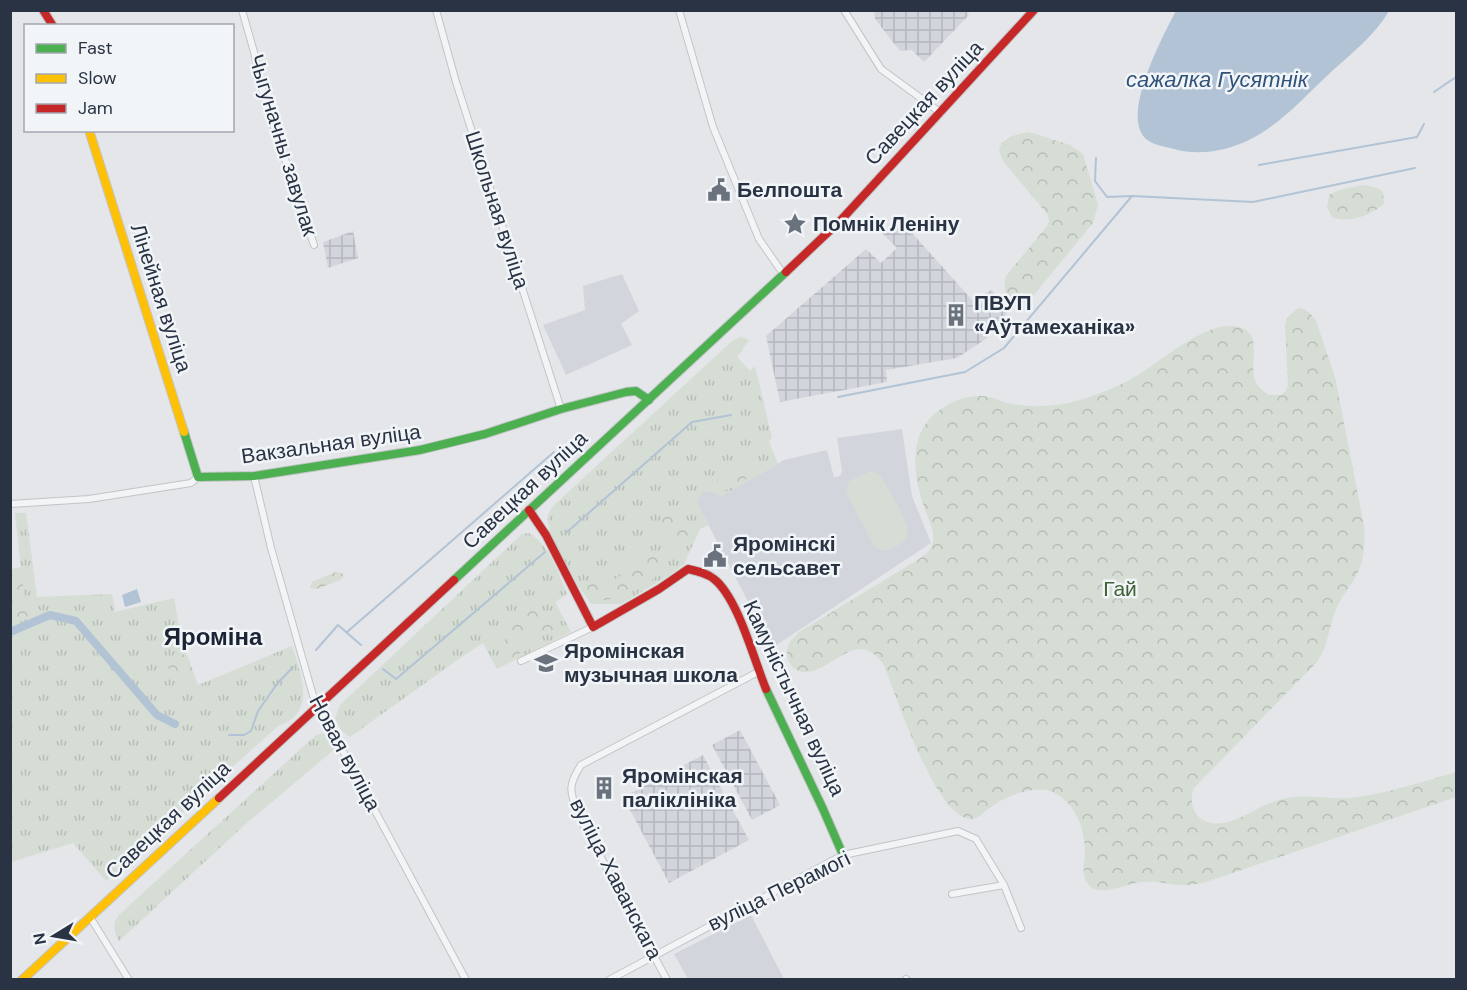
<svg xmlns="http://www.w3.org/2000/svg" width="1467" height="990" viewBox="0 0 1467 990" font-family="'DM Sans',sans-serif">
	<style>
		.built { fill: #d2d6dc }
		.industrial { fill: url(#industrial-grid) }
		.grass { fill: url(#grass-tufts) }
		.forest { fill: url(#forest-crowns) }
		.park { fill: #d5ddd4 }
		.water { fill: #b2c3d5 }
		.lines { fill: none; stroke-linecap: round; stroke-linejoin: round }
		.stream { stroke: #b2c3d5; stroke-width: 2 }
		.canal { stroke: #b2c3d5; stroke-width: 8 }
		.street-casing { stroke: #c2c4c7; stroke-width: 8 }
		.fast-casing { stroke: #c2c4c7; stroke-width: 10 }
		.slow-casing { stroke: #c2c4c7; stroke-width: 10 }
		.jam-casing { stroke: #c2c4c7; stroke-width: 10 }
		.street { stroke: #f3f4f6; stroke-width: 6 }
		.fast { stroke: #4caf50; stroke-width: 8 }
		.slow { stroke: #ffc107; stroke-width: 8 }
		.jam { stroke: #c62828; stroke-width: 8 }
		.labels { text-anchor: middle; stroke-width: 5; stroke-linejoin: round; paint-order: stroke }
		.street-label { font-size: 21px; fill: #293344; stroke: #f2f5f8 }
		.poi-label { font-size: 21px; font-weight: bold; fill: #293344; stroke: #f2f5f8; text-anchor: start }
		.park-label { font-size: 21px; fill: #3e6136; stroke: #f2f5f8 }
		.water-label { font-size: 22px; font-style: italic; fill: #31527a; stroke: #f2f5f8 }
		.quarter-label { font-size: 24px; font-weight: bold; fill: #1b2435; stroke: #f2f5f8 }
	</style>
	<defs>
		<pattern id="industrial-grid" width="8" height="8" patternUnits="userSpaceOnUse" patternTransform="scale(1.5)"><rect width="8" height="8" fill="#d2d6dc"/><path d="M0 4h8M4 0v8" fill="none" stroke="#b4b8be"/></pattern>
		<pattern id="grass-tufts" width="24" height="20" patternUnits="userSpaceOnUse" patternTransform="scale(1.5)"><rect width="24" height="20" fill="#d5ddd4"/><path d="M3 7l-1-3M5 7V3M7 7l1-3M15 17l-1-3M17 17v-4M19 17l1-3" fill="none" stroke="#b7beb7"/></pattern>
		<pattern id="forest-crowns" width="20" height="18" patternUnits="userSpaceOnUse" patternTransform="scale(1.5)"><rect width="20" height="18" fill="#d5ddd4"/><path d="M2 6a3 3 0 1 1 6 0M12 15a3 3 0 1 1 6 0" fill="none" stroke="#b7beb7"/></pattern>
	</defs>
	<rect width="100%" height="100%" fill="#e4e6e9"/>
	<!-- built -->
	<g class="built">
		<path d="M 622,274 L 639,311 L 621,324 L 632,345 L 566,375 L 543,325 L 585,310 L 583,286 Z"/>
		<path d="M 902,429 L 912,496 L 931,543 L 772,648 L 696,501 L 703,492 L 711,491 L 722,496 L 784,460 L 827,450 L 834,477 L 840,476 L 842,471 L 837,438 Z"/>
		<path d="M 751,915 L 784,979 L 688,979 L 674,954 Z"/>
	</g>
	<!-- industrial -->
	<g class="industrial">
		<path d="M 966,11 L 969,15 L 924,62 L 912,50 L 900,51 L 875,19 L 874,11 Z"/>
		<path d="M 905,225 L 972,300 L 992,290 L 1008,312 L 987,338 L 957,358 L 886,370 L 887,382 L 780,402 L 766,336 L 866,249 L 881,263 L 897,248 L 882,233 Z"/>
		<path d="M 353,231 L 358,258 L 328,268 L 323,242 Z"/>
		<path d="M 740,730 L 780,805 L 752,820 L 712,745 Z"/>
		<path d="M 703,755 L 749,840 L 669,883 L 623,797 Z"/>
	</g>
	<!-- grass -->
	<g class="grass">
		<path d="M 741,337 L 749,340 L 737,357 L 750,371 L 755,366 L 772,438 L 769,441 L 778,464 L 722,496 L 711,491 L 703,493 L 696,501 L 709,525 L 700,529 L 684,564 L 670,575 L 621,604 L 591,604 C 579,588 552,543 548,524 C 547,517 549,511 553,506 L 732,341 Z"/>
		<path d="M 15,513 L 26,513 L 37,597 L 112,594 L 115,612 L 174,598 L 182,642 L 198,685 L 292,646 C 300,672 318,714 278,726 L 106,881 L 73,843 L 11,862 L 10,569 L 21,567 Z"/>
		<path d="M 529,533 C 550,545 558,573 567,594 L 555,602 L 571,632 L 497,669 L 483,643 L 456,661 L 350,737 L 341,730 L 335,718 L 340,705 L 522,534 Z"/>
		<path d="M 322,733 L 329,737 L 336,748 L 248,822 L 119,941 C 113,930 112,921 122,912 L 315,736 Z"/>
	</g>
	<!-- forest -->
	<g class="forest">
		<path d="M 1029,132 L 1070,145 L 1083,154 L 1098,205 L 1093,223 L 1032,297 C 1014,314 1000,295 1006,276 L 1047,226 L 1049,221 L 1048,215 L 1003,161 L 999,149 C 1003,137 1017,134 1029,132 Z"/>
		<path d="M 1363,185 L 1378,188 L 1383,192 L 1384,203 C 1374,215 1346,224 1332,217 L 1327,207 L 1329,195 L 1339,190 Z"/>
		<path d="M 1298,308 C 1308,309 1311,314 1316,321 L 1335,377 L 1364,526 C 1365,543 1365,560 1356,576 C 1350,587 1341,597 1336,609 C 1329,627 1328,646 1317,662 L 1194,788 C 1188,803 1194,820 1211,823 C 1233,827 1256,807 1276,801 C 1301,792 1324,800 1349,798 C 1386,794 1422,782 1456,772 L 1456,797 L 1206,882 C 1197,884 1188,886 1179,885 C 1166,884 1155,880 1143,882 C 1128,883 1112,892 1098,890 C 1092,889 1087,885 1085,879 C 1082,870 1085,860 1085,852 C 1085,829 1076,805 1055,793 C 1037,783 1006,796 991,807 C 985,810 980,818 972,819 C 937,822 895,693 884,665 C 857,627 835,669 807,672 C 793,673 784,659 788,647 C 790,640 795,637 799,632 L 919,559 C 925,555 931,551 933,542 C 935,530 928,519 924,507 C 916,483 910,451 923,428 C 934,409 960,395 981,396 C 991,396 998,400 1007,403 C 1030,408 1057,407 1080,400 C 1100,394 1120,386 1138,375 C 1163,360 1209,318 1239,327 C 1265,334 1247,365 1256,383 C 1259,388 1265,392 1269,395 L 1281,395 L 1286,391 L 1288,384 L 1285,324 L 1288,317 Z"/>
		<path d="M 743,465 L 751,466 L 753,468 L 750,477 L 726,491 L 718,489 L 716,484 L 718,478 Z"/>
		<path d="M 674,510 C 687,512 690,532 688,544 L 681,549 C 666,545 655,533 661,517 L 669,511 Z"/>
		<path d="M 650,553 L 658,557 C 659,562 661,567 660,571 C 656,582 617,599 605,600 C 597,600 590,596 584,590 L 583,586 L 590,577 C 600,574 608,583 617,578 C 632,570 629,555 650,553 Z"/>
		<path d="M 336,572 L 343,574 L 343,577 L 340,580 L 317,589 L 310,588 L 312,582 Z"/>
		<path d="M 21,574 L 28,616 L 11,624 L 11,575 Z"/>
		<path d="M 535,608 L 545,612 L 554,623 L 553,630 C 544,635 535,625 525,630 L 522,636 L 522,652 L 513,657 L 508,656 C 496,638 517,611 535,608 Z"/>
		<circle cx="179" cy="665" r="11"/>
	</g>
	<!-- park -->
	<path class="park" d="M 871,471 L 875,472 L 880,475 C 887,488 912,524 907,536 C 904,545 890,549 882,551 L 874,546 L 846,492 L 849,481 Z"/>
	<!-- water -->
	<g class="water">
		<path d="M 1176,11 L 1176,10 L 1389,11 C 1375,35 1351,54 1330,73 C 1305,96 1280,125 1249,140 C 1226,151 1199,156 1174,149 C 1164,146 1148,145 1142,134 C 1125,108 1163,35 1176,11 Z"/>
		<path d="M 137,589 L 141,602 L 125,607 L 122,595 Z"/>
	</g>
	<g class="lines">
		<!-- stream -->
		<g class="stream">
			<path d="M 1434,92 L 1456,77"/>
			<path d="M 1096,158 L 1095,181 L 1107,197 L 1132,196 L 1253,202 L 1415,168"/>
			<path d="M 1259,165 L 1417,137 L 1424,124"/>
			<path d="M 838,397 L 965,372 L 1004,348 L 1132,196"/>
			<path d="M 567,532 L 692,422 L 731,415"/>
			<path d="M 347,632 L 554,452"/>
			<path d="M 316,650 L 338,625 L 361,645"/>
			<path d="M 383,669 L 396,679 L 545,552"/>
			<path d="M 229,735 L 244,735 L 251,731 L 258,711 L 277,684 L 293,667"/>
		</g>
		<!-- canal -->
		<path class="canal" d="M 10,632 L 50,615 L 76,621 L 157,715 L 175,724"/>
		<!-- street casing -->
		<g class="street-casing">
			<g id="street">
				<path d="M 242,10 L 254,52 L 263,94 L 314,245"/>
				<path d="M 436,10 L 456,82 L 561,409"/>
				<path d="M 679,10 L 713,127 L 759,239 L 784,275"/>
				<path d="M 844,10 L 881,69 L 941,113"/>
				<path d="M 254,476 L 271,548 L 316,706 L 337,740 L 466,980"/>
				<path d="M 10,504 L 89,499 L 191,483 L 198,477"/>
				<path d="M 521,661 L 593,627"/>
				<path d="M 1004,885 L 1021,928"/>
				<path d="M 90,917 L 129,980"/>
				<path d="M 906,979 L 907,980"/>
				<path d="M 609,980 L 843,855 L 958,831 L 976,839 L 1004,885 L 952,894"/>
				<path d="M 667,980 L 579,817 C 571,793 566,788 581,765 L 758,672"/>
			</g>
		</g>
		<!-- fast casing -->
		<g class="fast-casing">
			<g id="fast">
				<path d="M 184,432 L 198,477 L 254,476 L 420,450 L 485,434 L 561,409 L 626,392 L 636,391 L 649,400"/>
				<path d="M 454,580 L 786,272"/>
				<path d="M 766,689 L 823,809 L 843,855"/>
			</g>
		</g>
		<!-- slow casing -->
		<g class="slow-casing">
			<g id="slow">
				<path d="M 89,130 L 184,432"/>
				<path d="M 22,980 L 219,798"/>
			</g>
		</g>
		<!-- jam casing -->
		<g class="jam-casing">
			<g id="jam">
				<path d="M 43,10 L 53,26"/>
				<path d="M 786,272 L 841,220 L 1034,10"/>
				<path d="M 529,510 L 546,535 L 593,627 L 659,589 L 688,569 C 697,571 707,573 714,579 C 738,598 754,660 766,689"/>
				<path d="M 219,798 L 454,580"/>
			</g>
		</g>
		<!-- street -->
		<use href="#street" class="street"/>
		<!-- fast -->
		<use href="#fast" class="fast"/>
		<!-- slow -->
		<use href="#slow" class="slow"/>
		<!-- jam -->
		<use href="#jam" class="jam"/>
	</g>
	<!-- icons -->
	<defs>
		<g id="civic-bare" transform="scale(1.8)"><path d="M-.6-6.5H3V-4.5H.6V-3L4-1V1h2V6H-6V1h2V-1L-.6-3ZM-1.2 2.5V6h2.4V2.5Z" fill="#6a727e" stroke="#f2f5f8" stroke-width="2.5" paint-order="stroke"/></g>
		<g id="sight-bare" transform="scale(1.8)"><path d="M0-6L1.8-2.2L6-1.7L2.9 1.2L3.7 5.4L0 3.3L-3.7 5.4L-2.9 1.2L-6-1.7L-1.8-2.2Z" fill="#6a727e" stroke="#f2f5f8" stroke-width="2.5" paint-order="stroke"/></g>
		<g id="building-bare" transform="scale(1.8)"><path d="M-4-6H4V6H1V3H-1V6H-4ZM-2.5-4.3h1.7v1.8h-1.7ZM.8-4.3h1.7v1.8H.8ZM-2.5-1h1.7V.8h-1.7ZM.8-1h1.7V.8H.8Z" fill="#6a727e" stroke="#f2f5f8" stroke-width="2.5" paint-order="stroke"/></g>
		<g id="school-bare" transform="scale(1.8)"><path d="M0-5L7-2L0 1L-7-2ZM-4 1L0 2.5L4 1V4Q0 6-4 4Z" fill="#6a727e" stroke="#f2f5f8" stroke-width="2.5" paint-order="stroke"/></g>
	</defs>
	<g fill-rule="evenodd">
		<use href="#civic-bare" x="719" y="190"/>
		<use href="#sight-bare" x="795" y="224"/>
		<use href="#building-bare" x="956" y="315"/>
		<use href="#civic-bare" x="715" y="556"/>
		<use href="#school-bare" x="546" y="663"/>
		<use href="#building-bare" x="604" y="788"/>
	</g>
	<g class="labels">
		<!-- street labels -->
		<g class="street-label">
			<text transform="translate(924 103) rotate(-47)" y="7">Савецкая вуліца</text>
			<text transform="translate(283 145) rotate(73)" y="7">Чыгуначны завулак</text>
			<text transform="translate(497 210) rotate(72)" y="7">Школьная вуліца</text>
			<text transform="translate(161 298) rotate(72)" y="7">Лінейная вуліца</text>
			<text transform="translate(331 444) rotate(-8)" y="7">Вакзальная вуліца</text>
			<text transform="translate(525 490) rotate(-43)" y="7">Савецкая вуліца</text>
			<text transform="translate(794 698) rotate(65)" y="7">Камуністычная вуліца</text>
			<text transform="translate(345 753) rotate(62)" y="7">Новая вуліца</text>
			<text transform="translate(168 820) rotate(-43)" y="7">Савецкая вуліца</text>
			<text transform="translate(616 879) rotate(63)" y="7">вуліца Хаванскага</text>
			<text transform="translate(779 891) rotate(-26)" y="7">вуліца Перамогі</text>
		</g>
		<!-- poi labels -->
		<g class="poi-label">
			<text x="737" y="197">Белпошта</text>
			<text x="813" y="231">Помнік Леніну</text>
			<text x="974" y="310">ПВУП<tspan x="974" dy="24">«Аўтамеханіка»</tspan></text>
			<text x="733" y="551">Яромінскі<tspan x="733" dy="24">сельсавет</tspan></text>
			<text x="564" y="658">Яромінская<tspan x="564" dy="24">музычная школа</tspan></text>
			<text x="622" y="783">Яромінская<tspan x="622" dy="24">паліклініка</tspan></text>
		</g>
		<!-- park labels -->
		<g class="park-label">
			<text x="1120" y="596">Гай</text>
		</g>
		<!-- water labels -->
		<g class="water-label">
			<text x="1217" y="87">сажалка Гусятнік</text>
		</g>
		<!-- quarter labels -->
		<g class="quarter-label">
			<text x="213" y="645">Яроміна</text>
		</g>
	</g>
	<!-- border -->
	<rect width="1467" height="990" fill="none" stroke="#293344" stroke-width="24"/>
	<!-- legend -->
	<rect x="24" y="24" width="210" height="108" fill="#f2f5f8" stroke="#a2a7b0" stroke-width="1.5"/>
	<rect x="36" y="44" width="30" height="9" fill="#4caf50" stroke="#a2a7b0" stroke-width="1.5"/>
	<text x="78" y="54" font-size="18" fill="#293344">Fast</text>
	<rect x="36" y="74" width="30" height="9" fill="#ffc107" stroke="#a2a7b0" stroke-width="1.5"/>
	<text x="78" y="84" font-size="18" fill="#293344">Slow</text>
	<rect x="36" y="104" width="30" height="9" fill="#c62828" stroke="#a2a7b0" stroke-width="1.5"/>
	<text x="78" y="114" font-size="18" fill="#293344">Jam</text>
	<!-- north arrow -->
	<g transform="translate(54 936) rotate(259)" stroke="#f2f5f8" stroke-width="4.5" paint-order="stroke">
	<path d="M0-4.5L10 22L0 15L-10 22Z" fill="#293344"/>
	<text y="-9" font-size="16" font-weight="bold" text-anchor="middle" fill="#293344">N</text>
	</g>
</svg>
